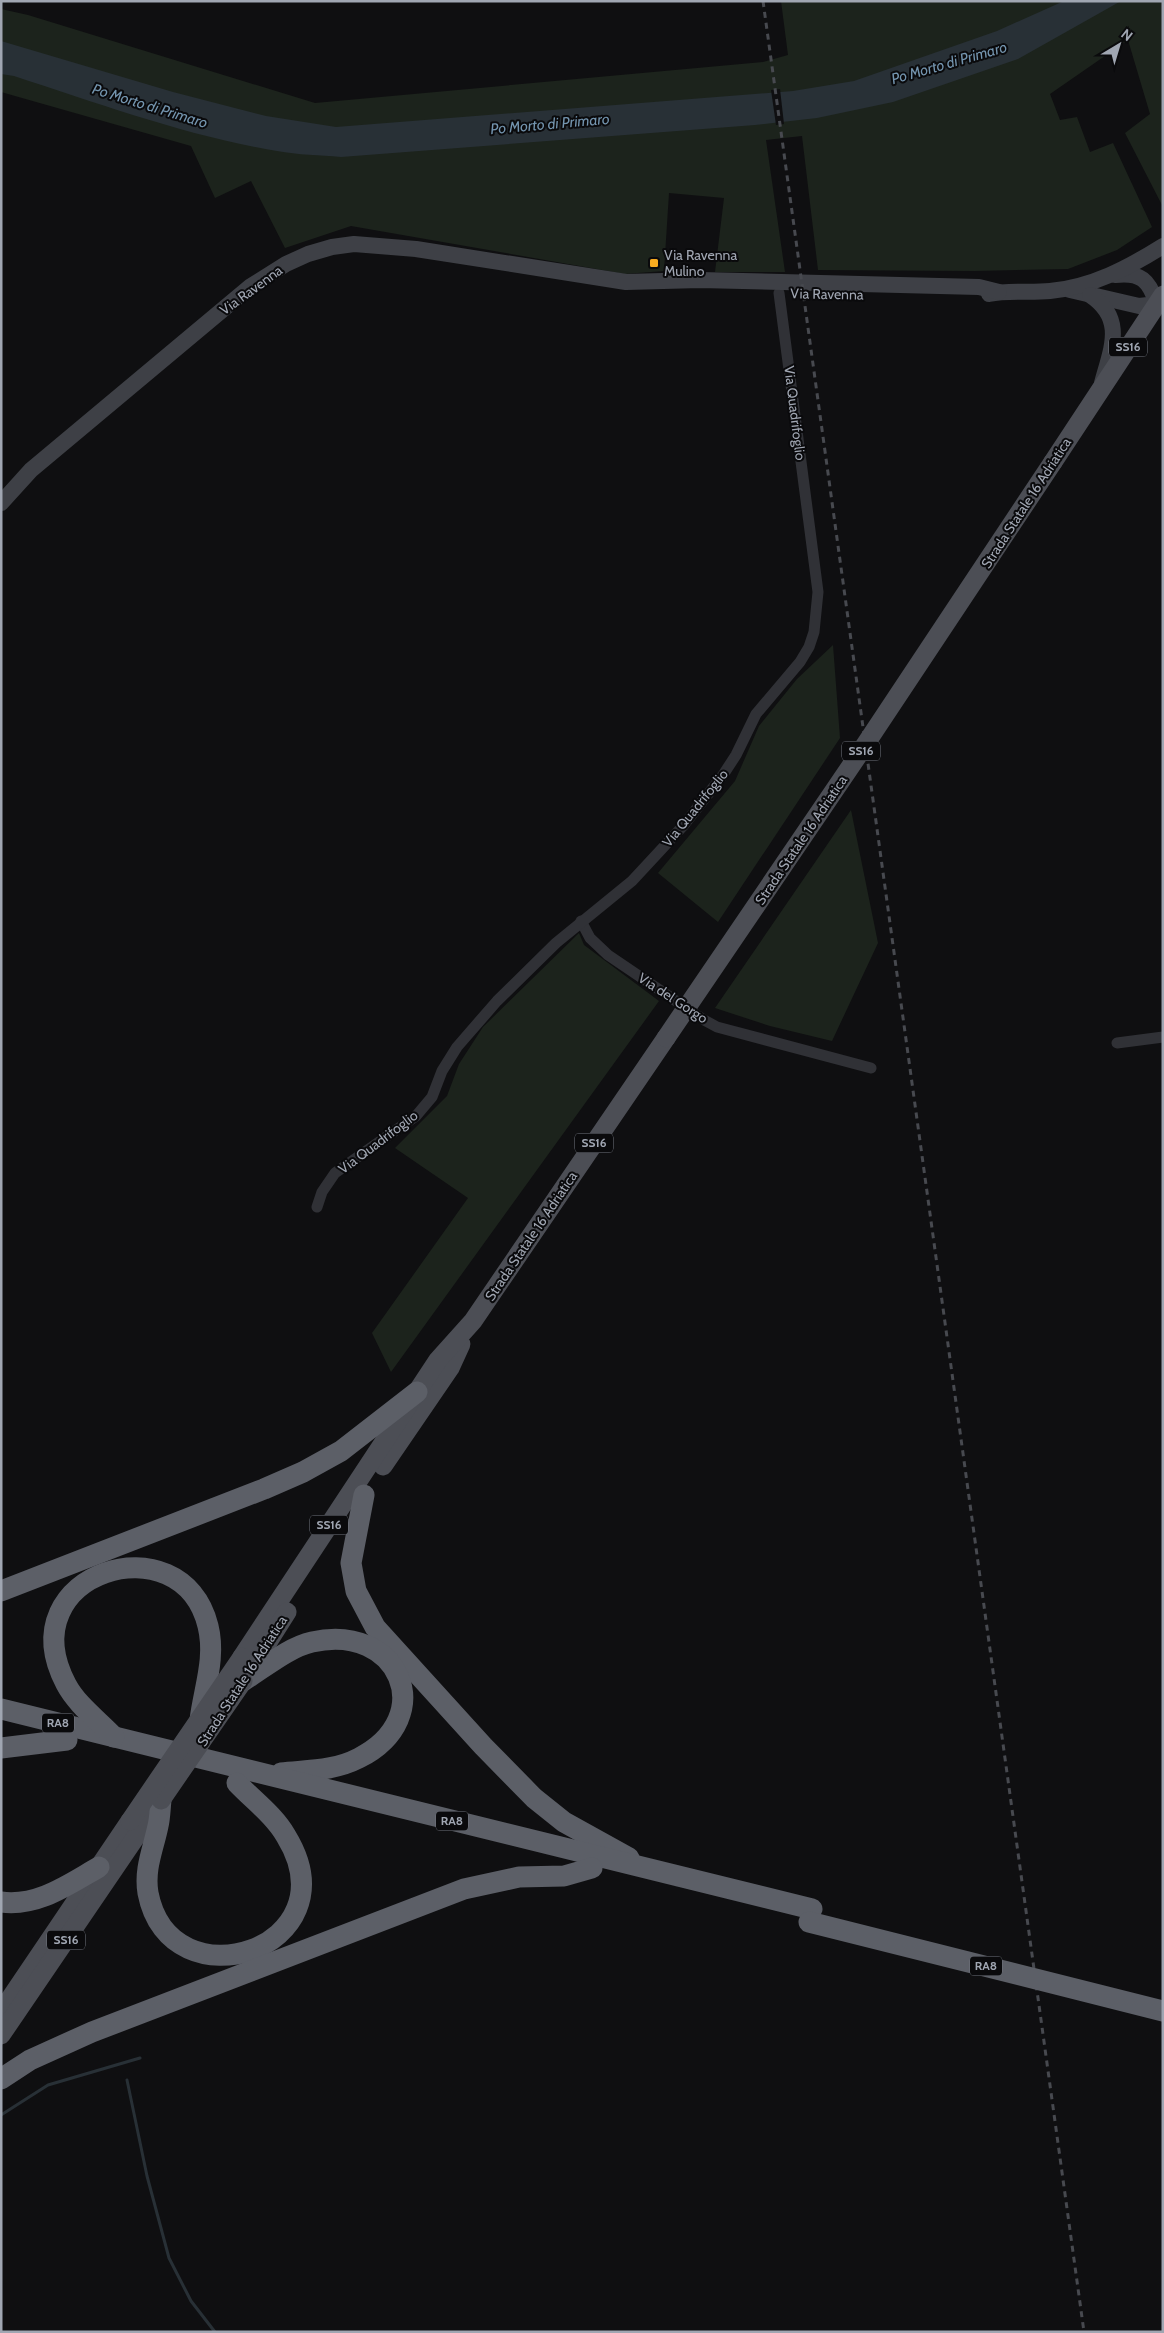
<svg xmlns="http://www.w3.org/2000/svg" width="1164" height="2333" viewBox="0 0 1164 2333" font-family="Cabin,sans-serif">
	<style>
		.green { fill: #1c231c }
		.water { fill: #283036 }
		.pier { fill: #0f0f11 }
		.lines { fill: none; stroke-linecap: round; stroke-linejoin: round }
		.stream { stroke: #283036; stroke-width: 3 }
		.minor { stroke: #303136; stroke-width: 11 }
		.secondary { stroke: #3e4046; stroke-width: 16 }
		.primary { stroke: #4c4e55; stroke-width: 19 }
		.motorway { stroke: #5c5f67; stroke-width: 21 }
		.rail { stroke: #47494f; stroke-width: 3; stroke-dasharray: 6 5; stroke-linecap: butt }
		.primary-bridge { stroke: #4c4e55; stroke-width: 19 }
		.motorway-bridge { stroke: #5c5f67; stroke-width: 21 }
		.poi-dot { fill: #f8ab20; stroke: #0a0a0c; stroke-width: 2 }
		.labels { text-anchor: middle; stroke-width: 4; stroke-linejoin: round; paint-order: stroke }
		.shield { fill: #0a0a0c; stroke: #737780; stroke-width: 1 }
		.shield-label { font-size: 12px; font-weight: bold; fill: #a0a6b2 }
		.poi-label { font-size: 14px; fill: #a0a6b2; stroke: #0a0a0c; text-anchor: start }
		.street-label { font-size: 14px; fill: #a0a6b2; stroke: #0a0a0c }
		.water-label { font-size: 15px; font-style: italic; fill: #7495af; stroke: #0a0a0c }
	</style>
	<rect width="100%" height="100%" fill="#0f0f11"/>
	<!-- green -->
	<g class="green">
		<path d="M 781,1 L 1163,1 L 1163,207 L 1125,133 L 1150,114 L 1128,40 L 1050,94 L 1060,120 L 1077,117 L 1090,152 L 1113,143 L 1152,227 L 1117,250 L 1068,269 L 975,271 L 818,270 L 802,136 L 766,140 L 785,272 L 715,272 L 724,198 L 669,193 L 664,271 L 625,274 L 351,226 L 285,248 L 251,181 L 215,198 L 191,146 L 1,92 L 1,9 L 28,15 L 315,103 L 763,62 L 788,55 Z"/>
		<path d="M 833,645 L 840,738 L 718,922 L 658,873 L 735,781 L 759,726 L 797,679 Z"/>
		<path d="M 851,810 L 878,943 L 832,1041 L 770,1026 L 715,1008 Z"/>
		<path d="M 579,933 L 584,945 L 659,1001 L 391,1372 L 372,1333 L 468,1198 L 395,1148 L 447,1096 L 459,1064 L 483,1027 Z"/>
	</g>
	<!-- water -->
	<path class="water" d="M 1064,1 L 1121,1 L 1018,59 L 893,102 L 817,118 L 755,125 L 341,157 C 320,155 298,155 277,151 C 187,136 100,104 14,76 L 1,74 L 1,41 L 173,92 L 266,116 L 336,127 L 793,91 L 854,81 L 997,31 Z"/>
	<!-- pier -->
	<path class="pier" d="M 780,89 L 784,124 L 776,125 L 771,90 Z"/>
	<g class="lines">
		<!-- stream -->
		<g class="stream">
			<path d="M 127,2080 L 147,2176 L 169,2258 L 191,2301 L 215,2332"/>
			<path d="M 1,2115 L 48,2085 L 140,2058"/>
		</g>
		<!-- minor -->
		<g class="minor">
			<path d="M 581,921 L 590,938 L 608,955 L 704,1020 L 717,1027 L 871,1068"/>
			<path d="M 1117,1043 L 1163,1037"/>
			<path d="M 317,1207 L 322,1192 L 335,1173 L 416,1116 L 432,1097 L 442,1071 L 457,1047 L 497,1001 L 556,943 L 632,881 L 683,826 L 723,775 L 736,755 L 756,714 L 800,662 L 809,647 L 814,632 L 818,592 L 779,293"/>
		</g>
		<!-- secondary -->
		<g class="secondary">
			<path d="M 1070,290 L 1139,306 L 1157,304 C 1149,280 1141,272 1115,275"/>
			<path d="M 989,294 C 1009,290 1030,293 1050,291 C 1092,287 1128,268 1163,246"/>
			<path d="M 1090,295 C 1126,319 1111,349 1102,383"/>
			<path d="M 1,503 L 31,470 L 251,286 L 286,264 L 308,254 L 332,247 L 354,244 L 416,249 L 626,282 L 700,280 L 979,287 L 999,292"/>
		</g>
		<!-- primary -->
		<g class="primary">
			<path d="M 1053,462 L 1163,295"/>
			<path d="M 383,1466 L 450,1368 L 461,1344"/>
			<path d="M 242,1657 L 438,1360 L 473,1321 L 666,1038"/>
			<path d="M 244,1680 L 287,1612"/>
			<path d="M 1,2012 L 130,1821"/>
			<path d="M 1,2035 L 161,1800"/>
		</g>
		<!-- motorway -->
		<g class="motorway">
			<path d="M 364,1495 L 351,1563 L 356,1591 L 375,1627 L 483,1746 L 534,1798 L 564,1822 L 629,1858"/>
			<path d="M 1,1591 L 264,1489 L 303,1472 L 341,1451 L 417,1392"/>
			<path d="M 243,1681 C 264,1668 289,1647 312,1642 C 399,1622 440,1717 359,1758 C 334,1771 308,1770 281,1773"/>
			<path d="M 1,1709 L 812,1909"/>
			<path d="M 114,1737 C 98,1720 77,1705 66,1684 C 7,1572 182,1519 208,1626 C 216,1658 204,1688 200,1720"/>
			<path d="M 1,1748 L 67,1740"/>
			<path d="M 161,1800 C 160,1809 160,1818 158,1826 C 153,1850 144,1869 148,1893 C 170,2008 355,1949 286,1836 C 274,1815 253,1800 237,1783"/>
			<path d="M 1,1902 C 38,1907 69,1884 99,1867"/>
			<path d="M 1,2079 L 30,2060 L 92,2032 L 464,1889 L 519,1877 L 564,1876 L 592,1868"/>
		</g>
		<!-- rail -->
		<path class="rail" d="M 763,1 L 1084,2332"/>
		<!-- primary-bridge -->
		<g class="primary-bridge">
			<path d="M 666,1038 L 859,754 L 1053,462"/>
			<path d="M 161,1800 L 243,1681"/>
			<path d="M 130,1821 L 242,1657"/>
		</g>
		<!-- motorway-bridge -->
		<path class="motorway-bridge" d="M 809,1922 L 1163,2011"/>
	</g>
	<!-- markers -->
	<rect class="poi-dot" x="649" y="258" width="10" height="10" rx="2.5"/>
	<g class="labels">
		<!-- shield labels -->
		<g class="shield">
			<rect x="1109" y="337.5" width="38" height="19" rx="4"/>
			<rect x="842" y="741.5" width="38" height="19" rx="4"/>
			<rect x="575" y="1133.5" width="38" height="19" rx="4"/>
			<rect x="310" y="1515.5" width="38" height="19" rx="4"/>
			<rect x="42" y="1713.5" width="32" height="19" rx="4"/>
			<rect x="436" y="1811.5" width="32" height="19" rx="4"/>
			<rect x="47" y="1930.5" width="38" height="19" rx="4"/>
			<rect x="970" y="1956.5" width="32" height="19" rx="4"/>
		</g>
		<g class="shield-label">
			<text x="1128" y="351">SS16</text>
			<text x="861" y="755">SS16</text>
			<text x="594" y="1147">SS16</text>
			<text x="329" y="1529">SS16</text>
			<text x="58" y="1727">RA8</text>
			<text x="452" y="1825">RA8</text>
			<text x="66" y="1944">SS16</text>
			<text x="986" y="1970">RA8</text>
		</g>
		<!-- poi labels -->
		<g class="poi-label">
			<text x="664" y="260">Via Ravenna<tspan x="664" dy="16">Mulino</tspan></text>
		</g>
		<!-- street labels -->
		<g class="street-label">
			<text transform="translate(251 290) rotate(-36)" y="5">Via Ravenna</text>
			<text transform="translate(827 294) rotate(1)" y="5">Via Ravenna</text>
			<text transform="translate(795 413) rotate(83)" y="5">Via Quadrifoglio</text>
			<text transform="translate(1026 503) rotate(-57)" y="5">Strada Statale 16 Adriatica</text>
			<text transform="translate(695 808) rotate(-51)" y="5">Via Quadrifoglio</text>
			<text transform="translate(801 840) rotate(-56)" y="5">Strada Statale 16 Adriatica</text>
			<text transform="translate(673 998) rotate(33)" y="5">Via del Gorgo</text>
			<text transform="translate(378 1142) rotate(-37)" y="5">Via Quadrifoglio</text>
			<text transform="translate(531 1236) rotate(-56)" y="5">Strada Statale 16 Adriatica</text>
			<text transform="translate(242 1681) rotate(-57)" y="5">Strada Statale 16 Adriatica</text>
		</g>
		<!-- water labels -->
		<g class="water-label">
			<text transform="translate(949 63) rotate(-16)" y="5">Po Morto di Primaro</text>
			<text transform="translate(150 106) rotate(17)" y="5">Po Morto di Primaro</text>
			<text transform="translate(550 124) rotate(-5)" y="5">Po Morto di Primaro</text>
		</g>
	</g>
	<!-- border -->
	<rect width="1164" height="2333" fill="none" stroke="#a0a6b2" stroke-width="5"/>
	<!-- north arrow -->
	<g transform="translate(1119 45) rotate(38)" stroke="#0a0a0c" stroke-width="4" paint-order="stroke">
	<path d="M0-4L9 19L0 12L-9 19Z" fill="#a0a6b2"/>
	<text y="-8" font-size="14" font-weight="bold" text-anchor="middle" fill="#a0a6b2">N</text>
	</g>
</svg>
